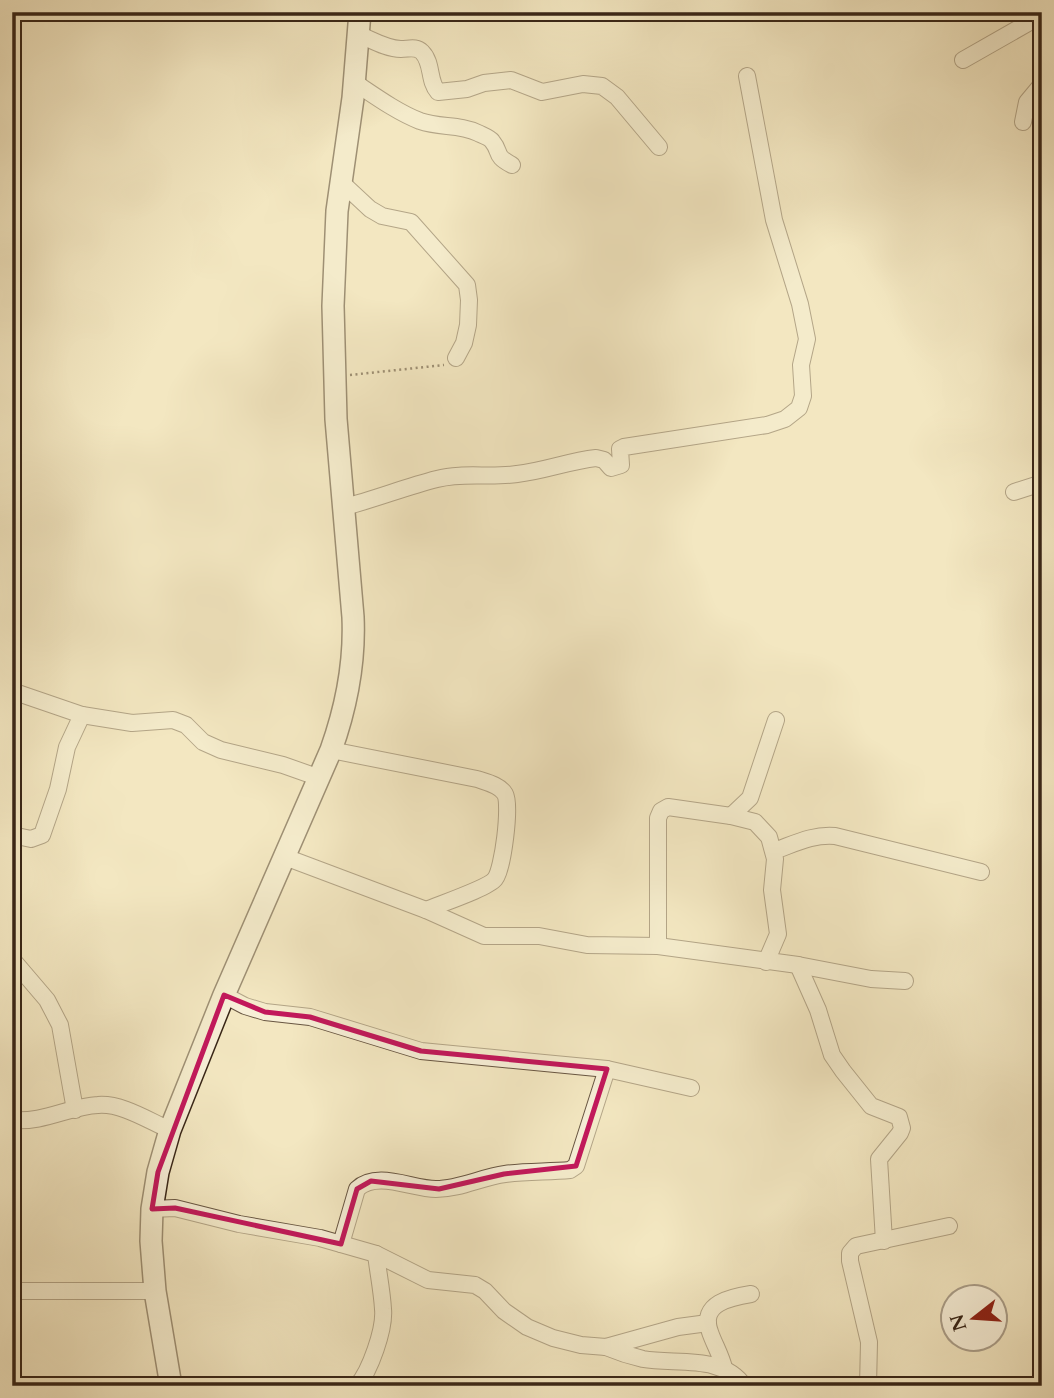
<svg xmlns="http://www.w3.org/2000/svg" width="1054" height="1398" viewBox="0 0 1054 1398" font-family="Cardo,serif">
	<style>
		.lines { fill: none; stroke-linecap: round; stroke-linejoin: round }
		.street-casing { stroke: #685642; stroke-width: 18 }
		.secondary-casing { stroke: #392617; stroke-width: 24 }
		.path { stroke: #392617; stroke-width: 2.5; stroke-dasharray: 2 3.5; stroke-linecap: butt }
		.street { stroke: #f7efd7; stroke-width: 16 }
		.secondary { stroke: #f7efd7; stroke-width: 21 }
		.marked { fill: none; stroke: #c2185b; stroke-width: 5; stroke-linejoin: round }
	</style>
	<rect width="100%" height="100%" fill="#f3e7c1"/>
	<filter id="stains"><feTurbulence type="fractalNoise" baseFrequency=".00286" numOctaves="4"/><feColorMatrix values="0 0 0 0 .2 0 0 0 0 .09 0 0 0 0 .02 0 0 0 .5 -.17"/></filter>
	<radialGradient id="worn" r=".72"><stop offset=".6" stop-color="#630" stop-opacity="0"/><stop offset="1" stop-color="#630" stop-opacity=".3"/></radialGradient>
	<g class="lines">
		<!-- street casing -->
		<g class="street-casing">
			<g id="street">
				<path d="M 360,35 C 372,40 387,49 401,49 C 409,49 416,46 422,52 C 433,63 428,81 438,92 L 467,89 L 484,83 L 511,80 L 542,92 L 583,84 L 602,86 L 617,97 L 659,147"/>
				<path d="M 963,60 L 1042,15"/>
				<path d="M 354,82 C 375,96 397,112 420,121 C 440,128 460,124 478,133 C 482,135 490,138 492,141 C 502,153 493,155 512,165"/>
				<path d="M 1023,122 L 1027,102 L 1042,84"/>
				<path d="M 341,182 L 370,209 L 382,216 L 411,222 L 467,285 L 469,300 L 468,325 L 464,343 L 456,358"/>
				<path d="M 1014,492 L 1042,483"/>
				<path d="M 344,507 C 376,499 405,487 437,479 C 463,472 490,478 517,474 C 544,471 569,461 596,458 L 604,460 L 611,468 L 621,465 L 620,449 L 624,447 L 767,425 L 785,419 L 799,408 L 803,396 L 801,365 L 807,339 L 800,304 L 774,220 L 747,76"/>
				<path d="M 12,691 L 82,715 L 132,723 L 173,720 L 186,725 L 203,742 L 221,750 L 283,765 L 317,777"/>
				<path d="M 331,750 L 477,779 C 486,782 500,785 505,794 C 511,805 503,869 495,879 C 488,888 440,904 426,910"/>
				<path d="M 731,816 L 750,798 L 776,720"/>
				<path d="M 12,835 L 31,839 L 42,835 L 58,789 L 67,747 L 82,715"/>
				<path d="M 774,851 C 794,844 813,834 835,836 L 981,872"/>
				<path d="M 285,857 L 426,910 L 484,936 L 539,936 L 587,945 L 658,946 L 798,965 L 871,979 L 905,981"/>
				<path d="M 658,946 L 658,818 L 661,811 L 668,807 L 731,816 L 755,822 L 769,837 L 775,859 L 772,890 L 778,934 L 766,962"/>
				<path d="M 12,959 L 47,1000 L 60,1025 L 75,1110"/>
				<path d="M 798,965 L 818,1010 L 832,1055 L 843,1071 L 871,1106 L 899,1117 L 902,1128 L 900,1133 L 879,1159 L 884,1241"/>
				<path d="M 224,995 L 245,1006 L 265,1012 L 310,1017 L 421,1051 L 607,1069 L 691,1088"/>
				<path d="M 12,1120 C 44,1123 70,1106 98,1105 C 122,1103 149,1121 170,1130"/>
				<path d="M 152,1209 L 175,1208 L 239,1224 L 320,1238 L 376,1254 L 428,1280 L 475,1285 L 485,1291 L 504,1311 L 527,1327 L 553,1338 L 581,1345 L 606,1347 L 678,1327 L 708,1323"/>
				<path d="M 341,1244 L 357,1189 C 377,1170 412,1189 436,1189 C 460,1189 482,1177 505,1174 C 526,1171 549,1172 570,1170 L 576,1166 L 607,1069"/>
				<path d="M 12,1291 L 155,1291"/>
				<path d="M 606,1347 C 618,1352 630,1356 643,1359 C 675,1365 723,1354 744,1386"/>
				<path d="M 724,1368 C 721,1355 714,1344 710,1332 C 699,1303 732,1297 751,1294"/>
				<path d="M 357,1386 C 370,1371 385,1329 383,1309 C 382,1291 378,1272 376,1254"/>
				<path d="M 868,1386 L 869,1342 L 850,1261 L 850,1253 L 856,1246 L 949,1226"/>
			</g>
		</g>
		<!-- secondary casing -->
		<g class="secondary-casing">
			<path id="secondary" d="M 171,1386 L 155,1291 L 151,1241 L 152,1209 L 158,1172 L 170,1130 L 224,995 L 331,750 C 346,708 355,662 353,617 L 336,419 L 333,306 L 337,211 L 353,98 L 360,12"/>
		</g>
		<!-- path -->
		<path class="path" d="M 350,375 L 444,365"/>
		<!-- street -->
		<use href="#street" class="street"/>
		<!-- secondary -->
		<use href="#secondary" class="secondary"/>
	</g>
	<!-- marked area -->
	<path d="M0 0H1054V1398H0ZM 224,995 L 265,1012 L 310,1017 L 421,1051 L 607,1069 L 576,1166 L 504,1174 L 439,1189 L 371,1181 L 357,1189 L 341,1244 L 175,1208 L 152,1209 L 158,1172 Z" fill="#f3e7c1" fill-opacity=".55" fill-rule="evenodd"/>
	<path class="marked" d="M 224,995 L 265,1012 L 310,1017 L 421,1051 L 607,1069 L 576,1166 L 504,1174 L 439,1189 L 371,1181 L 357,1189 L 341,1244 L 175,1208 L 152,1209 L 158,1172 Z"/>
	<!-- margin -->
	<rect width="1054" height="1398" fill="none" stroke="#f3e7c1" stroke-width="42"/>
	<rect x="14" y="14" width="1026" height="1370" fill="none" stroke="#392617" stroke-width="3.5"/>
	<rect x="21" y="21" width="1012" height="1356" fill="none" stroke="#392617" stroke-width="2"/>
	<!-- north arrow -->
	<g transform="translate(974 1318) rotate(253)"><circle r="33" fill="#f7efd7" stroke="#ab9f8a" stroke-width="2"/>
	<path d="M0-5L12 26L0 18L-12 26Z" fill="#8f2418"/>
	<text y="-10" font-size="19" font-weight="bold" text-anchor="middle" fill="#392617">N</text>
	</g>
	<rect width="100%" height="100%" filter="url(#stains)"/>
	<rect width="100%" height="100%" fill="url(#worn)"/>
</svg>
